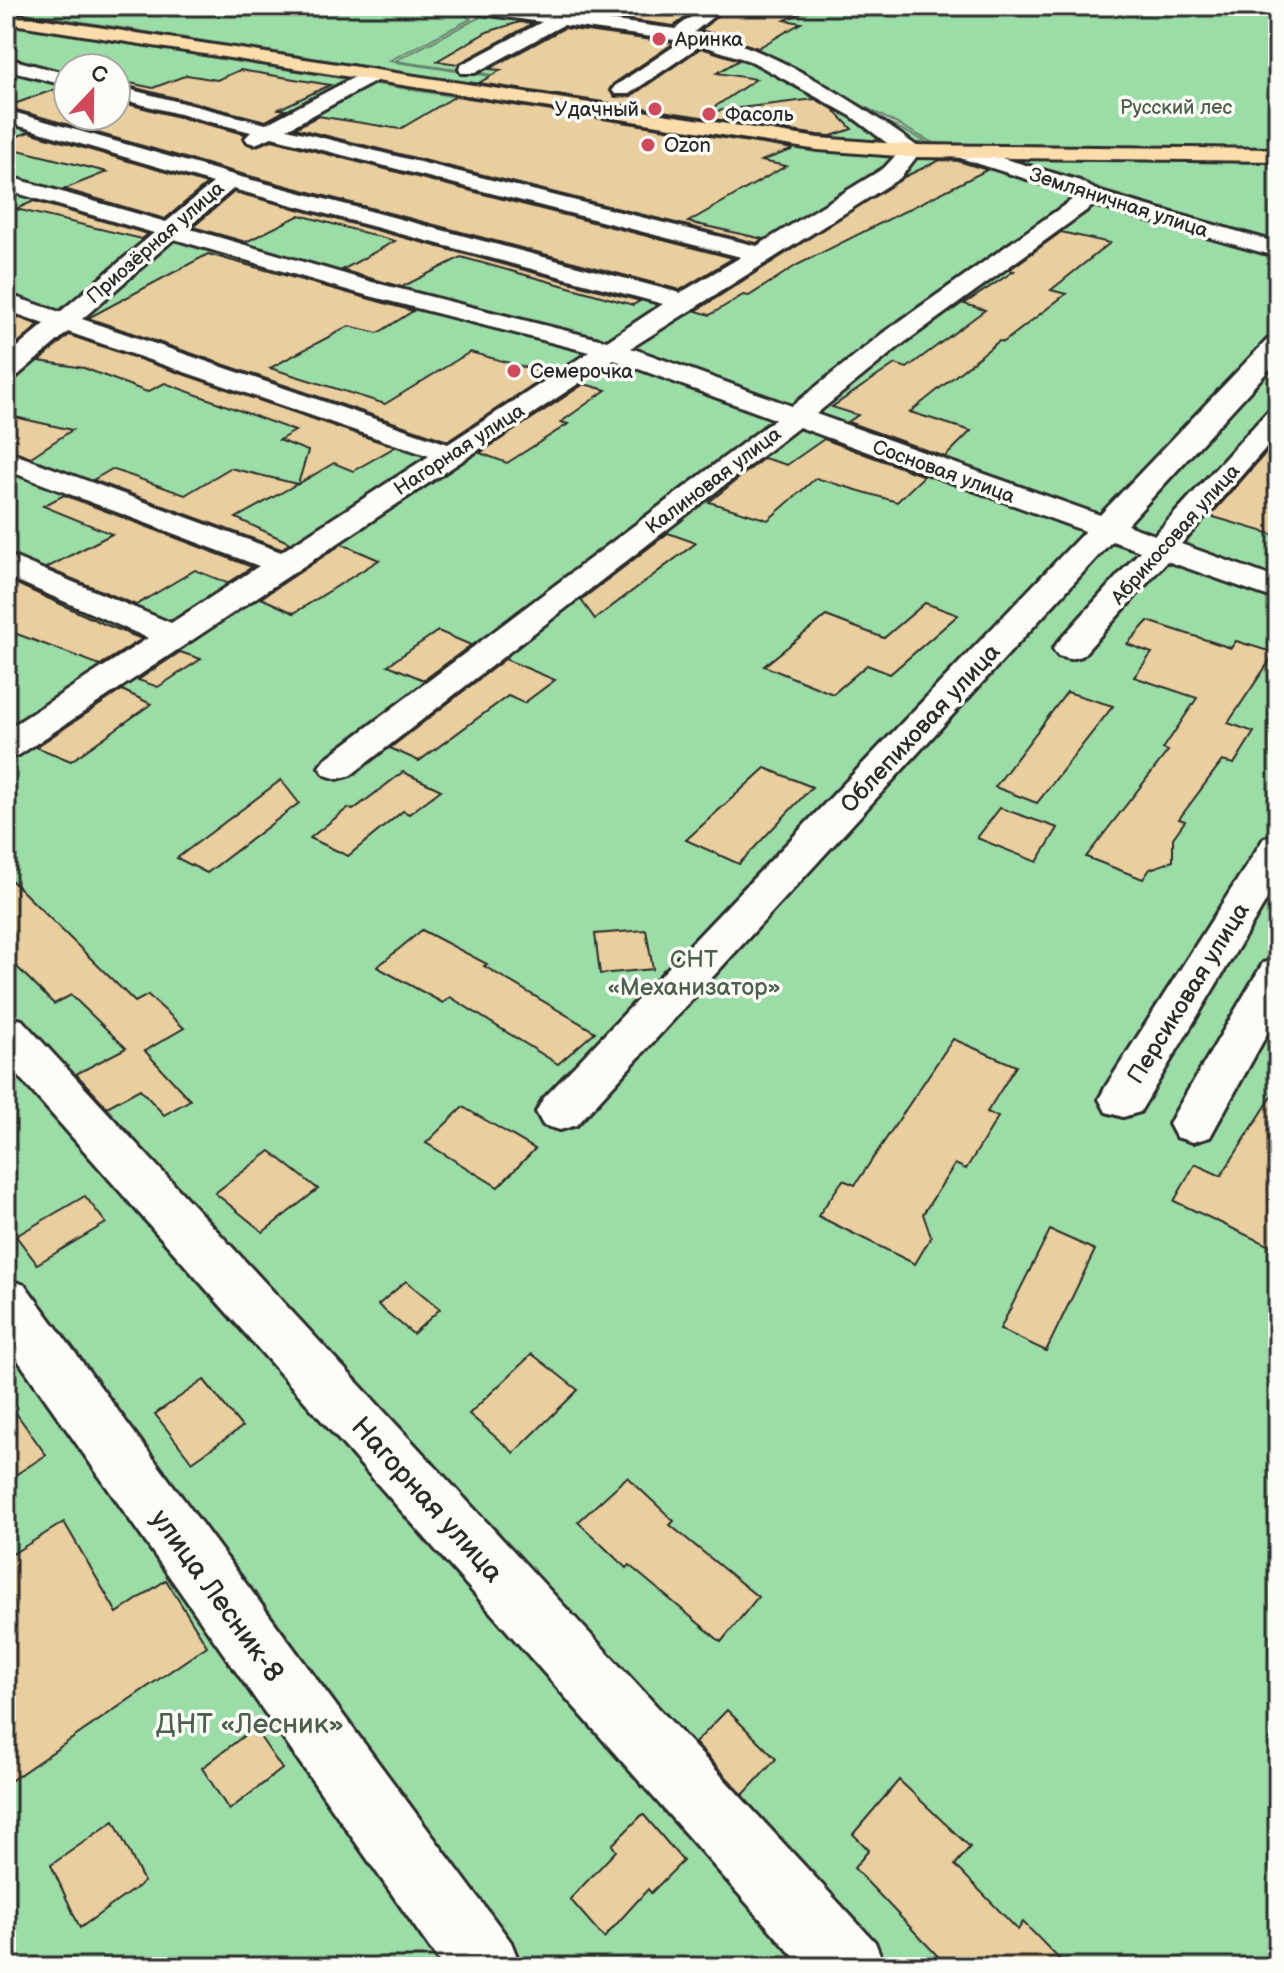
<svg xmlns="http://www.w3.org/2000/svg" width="1284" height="1973" viewBox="0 0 1284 1973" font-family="'Balsamiq Sans',sans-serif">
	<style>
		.green { fill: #9bdda7; stroke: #638469; stroke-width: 2; fill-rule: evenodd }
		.building { fill: #e9ce9e; stroke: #2b2b2b; stroke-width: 2 }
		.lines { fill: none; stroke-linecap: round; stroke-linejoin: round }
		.minor-casing { stroke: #2b2b2b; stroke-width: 6 }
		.major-casing { stroke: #2b2b2b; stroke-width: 6 }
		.minor { fill: #fdfcf7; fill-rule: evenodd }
		.major { fill: #faddab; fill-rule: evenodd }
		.poi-dot { fill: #d1495b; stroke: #fdfcf7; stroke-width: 3 }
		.labels { text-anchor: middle; stroke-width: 7; stroke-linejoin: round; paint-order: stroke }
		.far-poi-label { font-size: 20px; fill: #2b2b2b; stroke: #fdfcf7; text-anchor: start }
		.far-park-label { font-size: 20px; fill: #4d6050; stroke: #fdfcf7 }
		.far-street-label { font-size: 20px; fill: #2b2b2b; stroke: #fdfcf7 }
		.street-label { font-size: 24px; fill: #2b2b2b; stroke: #fdfcf7 }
		.park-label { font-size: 24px; fill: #4d6050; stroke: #fdfcf7 }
		.near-street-label { font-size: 28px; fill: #2b2b2b; stroke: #fdfcf7 }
		.near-park-label { font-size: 28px; fill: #4d6050; stroke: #fdfcf7 }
	</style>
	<rect width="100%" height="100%" fill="#fdfcf7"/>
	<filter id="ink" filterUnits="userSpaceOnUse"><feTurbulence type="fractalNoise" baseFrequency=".0125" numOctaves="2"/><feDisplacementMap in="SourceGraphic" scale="16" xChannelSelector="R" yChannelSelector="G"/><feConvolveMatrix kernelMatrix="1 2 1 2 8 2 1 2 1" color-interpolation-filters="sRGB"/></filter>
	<g filter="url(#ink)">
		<!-- green -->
		<path class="green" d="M 6,6 L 848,6 L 848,15 L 850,6 L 1278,6 L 1278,240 L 1187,216 L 1018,164 L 1001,148 L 933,143 L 776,60 L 737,46 L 930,144 L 1008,161 L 1186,219 L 1278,243 L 1278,1967 L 6,1967 L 6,24 L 513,106 L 543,85 L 528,80 L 395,61 L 482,16 L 461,13 L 471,19 L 389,61 L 525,81 L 534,86 L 524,91 L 6,10 ZM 68,68 L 116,68 L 116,116 L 68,116 Z"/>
		<!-- building -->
		<g class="building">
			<path d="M 547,6 L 701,6 L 674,26 L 579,13 L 576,8 L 570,7 L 558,11 L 542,9 Z"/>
			<path d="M 729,6 L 816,6 L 785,20 L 801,23 L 758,48 L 701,30 Z"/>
			<path d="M 520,22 L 532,24 L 458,64 L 437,61 L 487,32 Z"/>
			<path d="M 564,28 L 674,43 L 613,84 L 609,90 L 615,97 L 631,96 L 701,48 L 739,60 L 717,73 L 756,79 L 707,112 L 815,99 L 833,109 L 852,129 L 831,136 L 818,135 L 479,83 L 501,70 L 489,69 Z"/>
			<path d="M 240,70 L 330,85 L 279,109 L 286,110 L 266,121 L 116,83 L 116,80 L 153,88 L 187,75 L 217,80 Z"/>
			<path d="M 61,87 L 68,89 L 68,116 L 116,116 L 116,101 L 245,134 L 243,140 L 254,147 L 272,140 L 733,258 L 680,290 L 238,173 L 6,107 Z"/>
			<path d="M 456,96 L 794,149 L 761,161 L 786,166 L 688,222 L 763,239 L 756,243 L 295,128 L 318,116 L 400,129 Z"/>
			<path d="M 29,132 L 207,184 L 165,219 L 64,189 L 107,172 L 6,147 L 6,140 Z"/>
			<path d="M 940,160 L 958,161 L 987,170 L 797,265 L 749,296 L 743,295 L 710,315 L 696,311 L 904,177 Z"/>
			<path d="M 234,192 L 640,301 L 633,305 L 461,257 L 402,287 L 373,279 L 342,270 L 395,241 L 300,215 L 246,242 L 193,227 Z"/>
			<path d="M 34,201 L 148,234 L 142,239 L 16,209 Z"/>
			<path d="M 1061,232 L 1110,243 L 1051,290 L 1066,294 L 1004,342 L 999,341 L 910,412 L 971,431 L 945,457 L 848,422 L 858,415 L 832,407 L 895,364 L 907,368 L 985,310 L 964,304 L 1014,271 L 1009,270 Z"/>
			<path d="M 208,254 L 413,311 L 378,333 L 349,326 L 270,368 L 385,404 L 470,352 L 549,374 L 448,441 L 88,318 Z"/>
			<path d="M 6,313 L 39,325 L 6,353 Z"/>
			<path d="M 69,335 L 395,447 L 353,471 L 334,463 L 298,484 L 308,451 L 279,440 L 295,431 L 165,383 L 147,392 L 84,368 L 39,361 Z"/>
			<path d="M 584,384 L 606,390 L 561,422 L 568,424 L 507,463 L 480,453 Z"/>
			<path d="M 6,415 L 72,430 L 31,457 L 6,448 Z"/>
			<path d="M 824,439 L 924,476 L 897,502 L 816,478 L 768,520 L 709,502 L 764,458 L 787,465 Z"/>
			<path d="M 1278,439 L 1278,536 L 1210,516 Z"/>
			<path d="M 230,468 L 297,484 L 236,518 L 290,543 L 281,549 L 93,480 L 112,469 L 185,495 Z"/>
			<path d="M 64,495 L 252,567 L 227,583 L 195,570 L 136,605 L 46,568 L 112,534 L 43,506 Z"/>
			<path d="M 668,533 L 696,543 L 595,619 L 581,600 Z"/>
			<path d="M 342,544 L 379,560 L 294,613 L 261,598 Z"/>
			<path d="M 6,579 L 104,624 L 142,639 L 100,665 L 6,630 Z"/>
			<path d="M 925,603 L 958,615 L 890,674 L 867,665 L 833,694 L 764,666 L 826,616 L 884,638 Z"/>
			<path d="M 1148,621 L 1231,648 L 1236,641 L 1275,653 L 1228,723 L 1254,732 L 1234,764 L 1222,761 L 1179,819 L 1185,821 L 1173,838 L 1173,861 L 1150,869 L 1143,879 L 1086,857 L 1168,751 L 1163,749 L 1197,698 L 1134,677 L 1152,653 L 1127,644 Z"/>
			<path d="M 438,631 L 471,645 L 424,680 L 388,665 Z"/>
			<path d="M 180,652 L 201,659 L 158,687 L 138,680 Z"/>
			<path d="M 505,659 L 555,680 L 524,703 L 508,696 L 419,761 L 390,748 Z"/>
			<path d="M 122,690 L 151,704 L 71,761 L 36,747 Z"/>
			<path d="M 1067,692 L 1113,706 L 1037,803 L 995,787 Z"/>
			<path d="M 765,768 L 812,787 L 739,864 L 686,840 Z"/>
			<path d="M 403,772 L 441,790 L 409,814 L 403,811 L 348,856 L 310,838 L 348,808 L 353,810 Z"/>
			<path d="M 281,780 L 299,803 L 207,873 L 177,858 Z"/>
			<path d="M 1000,808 L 1058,828 L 1037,862 L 977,838 Z"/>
			<path d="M 6,875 L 135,1002 L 148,995 L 184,1028 L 145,1051 L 190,1100 L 164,1115 L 140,1089 L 107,1107 L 76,1074 L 126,1048 L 71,995 L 54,1004 L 6,956 Z"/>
			<path d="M 422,930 L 487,964 L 484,966 L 595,1032 L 558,1064 L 450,997 L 443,1003 L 377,967 Z"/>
			<path d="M 646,930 L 653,969 L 600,974 L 595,934 Z"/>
			<path d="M 953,1039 L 1016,1066 L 987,1112 L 998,1117 L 966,1169 L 955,1164 L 923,1214 L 931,1237 L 915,1264 L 818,1216 L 843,1180 L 855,1185 Z"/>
			<path d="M 1278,1087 L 1278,1250 L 1174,1201 L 1195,1164 L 1221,1176 Z"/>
			<path d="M 463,1107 L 535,1149 L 498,1187 L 426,1143 Z"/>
			<path d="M 270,1151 L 318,1189 L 263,1232 L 215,1193 Z"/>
			<path d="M 85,1196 L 106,1223 L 37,1264 L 16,1236 Z"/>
			<path d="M 1050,1230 L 1095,1250 L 1046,1351 L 1000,1329 Z"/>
			<path d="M 406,1281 L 440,1309 L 413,1334 L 378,1305 Z"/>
			<path d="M 532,1354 L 578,1390 L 514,1453 L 469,1414 Z"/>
			<path d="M 204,1380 L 242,1427 L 192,1462 L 155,1414 Z"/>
			<path d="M 6,1399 L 46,1455 L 6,1481 Z"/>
			<path d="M 627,1477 L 674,1521 L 670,1525 L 758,1597 L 721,1642 L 629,1565 L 626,1568 L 578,1522 Z"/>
			<path d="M 64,1522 L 117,1613 L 166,1580 L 207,1646 L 6,1784 L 6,1558 Z"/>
			<path d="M 727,1710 L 776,1759 L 743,1795 L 695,1743 Z"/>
			<path d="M 254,1728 L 282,1769 L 229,1810 L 202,1768 Z"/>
			<path d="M 899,1780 L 970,1847 L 955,1865 L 1018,1930 L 1023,1922 L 1067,1967 L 948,1967 L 854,1868 L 869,1850 L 853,1834 Z"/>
			<path d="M 643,1814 L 683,1861 L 651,1893 L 648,1889 L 604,1938 L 570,1899 L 616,1851 L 612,1845 Z"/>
			<path d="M 114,1821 L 144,1882 L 80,1928 L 51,1865 Z"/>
		</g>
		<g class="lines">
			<!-- minor casing -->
			<g class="minor-casing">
				<g id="minor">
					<path d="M 450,6 L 498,6 L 558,14 L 569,10 L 575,11 L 577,16 L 675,29 L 706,6 L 726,6 L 694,32 C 766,43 860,104 918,147 L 921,151 L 900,178 L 631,348 L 792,406 L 883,333 L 1076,197 L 1064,191 L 954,156 L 950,152 L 954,148 L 968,148 L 1080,181 L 1099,192 L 1278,243 L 1278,257 L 1094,205 L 901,345 L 816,414 L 1100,515 L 1269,338 L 1278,336 L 1278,360 L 1127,525 L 1155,535 L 1268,411 L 1278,409 L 1278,434 L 1181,544 L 1278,579 L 1278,600 L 1167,561 L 1082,656 L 1070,659 L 1058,656 L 1053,649 L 1058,642 L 1140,551 L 1112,541 L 577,1125 L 560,1130 L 543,1125 L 536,1112 L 543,1099 L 1085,531 L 799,427 L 351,775 L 338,779 L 325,775 L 319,767 L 325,759 L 775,419 L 614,360 L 19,755 L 6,758 L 6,730 L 148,638 L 6,576 L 6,554 L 171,623 L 259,566 L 6,470 L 6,451 L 281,552 L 429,456 L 68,332 L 16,377 L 6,379 L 6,357 L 45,324 L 6,310 L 6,294 L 60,312 L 154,233 L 6,190 L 6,176 L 166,222 L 213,183 L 6,122 L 6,110 L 237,176 L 680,293 L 741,257 L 272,137 L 255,144 L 248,142 L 245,138 L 251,132 L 116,98 L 116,86 L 266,124 L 366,71 L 380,71 L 382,75 L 380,79 L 287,129 L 757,246 L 884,168 L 899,152 L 851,116 L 753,62 L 701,45 L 629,94 L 615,94 L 612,90 L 615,86 L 682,41 L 563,25 L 475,73 L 461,73 L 459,69 L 461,65 L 542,22 L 459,11 ZM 233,189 L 663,304 L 607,341 L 372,282 L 187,228 ZM 174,239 L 354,292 L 589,352 L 448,444 L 82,319 Z"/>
					<path d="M 6,58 L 68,74 L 68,86 L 6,70 Z"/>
					<path d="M 1278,834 L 1278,881 L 1140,1112 L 1123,1117 L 1106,1112 L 1099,1099 L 1106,1086 L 1264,838 Z"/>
					<path d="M 1278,959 L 1278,1014 L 1210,1137 L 1193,1142 L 1176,1137 L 1169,1124 L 1176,1111 L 1263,963 Z"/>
					<path d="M 6,1016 L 22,1020 L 875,1942 L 885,1967 L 803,1967 L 6,1062 Z"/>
					<path d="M 6,1279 L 25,1285 L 511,1942 L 521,1967 L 443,1967 L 6,1343 Z"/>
				</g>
			</g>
			<!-- major casing -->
			<g class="major-casing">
				<path id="major" d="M 6,13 L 818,138 L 911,145 L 1278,149 L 1278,161 L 911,157 L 818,150 L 6,23 Z"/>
			</g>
			<!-- minor -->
			<use href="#minor" class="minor"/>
			<!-- major -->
			<use href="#major" class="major"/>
		</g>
	</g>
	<!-- markers -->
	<g class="poi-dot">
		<circle cx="659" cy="39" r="8"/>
		<circle cx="655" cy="109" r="8"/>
		<circle cx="709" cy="114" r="8"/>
		<circle cx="648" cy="145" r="8"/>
		<circle cx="514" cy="371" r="8"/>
	</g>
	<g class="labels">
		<!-- far-poi labels -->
		<g class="far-poi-label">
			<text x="675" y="46">Аринка</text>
			<text x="639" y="116" text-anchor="end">Удачный</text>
			<text x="725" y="121">Фасоль</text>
			<text x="664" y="152">Ozon</text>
			<text x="530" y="378">Семерочка</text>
		</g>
		<!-- far-park labels -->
		<g class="far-park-label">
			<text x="1176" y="114">Русский лес</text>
		</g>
		<!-- far-street labels -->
		<g class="far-street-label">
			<text transform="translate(1119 202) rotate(18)" y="7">Земляничная улица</text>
			<text transform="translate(155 242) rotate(-41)" y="7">Приозёрная улица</text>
			<text transform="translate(459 449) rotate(-33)" y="7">Нагорная улица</text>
			<text transform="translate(944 471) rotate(20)" y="7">Сосновая улица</text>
			<text transform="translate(713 480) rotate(-37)" y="7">Калиновая улица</text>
			<text transform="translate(1175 534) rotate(-48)" y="7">Абрикосовая улица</text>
		</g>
		<!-- street labels -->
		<g class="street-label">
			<text transform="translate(920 728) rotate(-47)" y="8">Облепиховая улица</text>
			<text transform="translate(1188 993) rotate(-58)" y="8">Персиковая улица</text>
		</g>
		<!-- park labels -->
		<g class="park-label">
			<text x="694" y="967">СНТ<tspan x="694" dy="28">«Механизатор»</tspan></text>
		</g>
		<!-- near-street labels -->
		<g class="near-street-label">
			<text transform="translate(428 1499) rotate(48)" y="10">Нагорная улица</text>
			<text transform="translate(218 1595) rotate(54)" y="10">улица Лесник-8</text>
		</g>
		<!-- near-park labels -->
		<g class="near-park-label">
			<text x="250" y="1733">ДНТ «Лесник»</text>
		</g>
	</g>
	<!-- margin -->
	<rect width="1284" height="1973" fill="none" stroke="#fdfcf7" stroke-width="32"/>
	<rect x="16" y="16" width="1252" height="1941" fill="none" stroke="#2b2b2b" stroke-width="3" filter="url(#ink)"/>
	<!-- north arrow -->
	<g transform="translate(92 92) rotate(22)"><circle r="38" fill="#fdfcf7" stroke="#a9a8a5" stroke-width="2"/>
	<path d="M0-6L14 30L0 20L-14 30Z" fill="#d1495b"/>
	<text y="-12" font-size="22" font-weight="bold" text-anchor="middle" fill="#2b2b2b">С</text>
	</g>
</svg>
